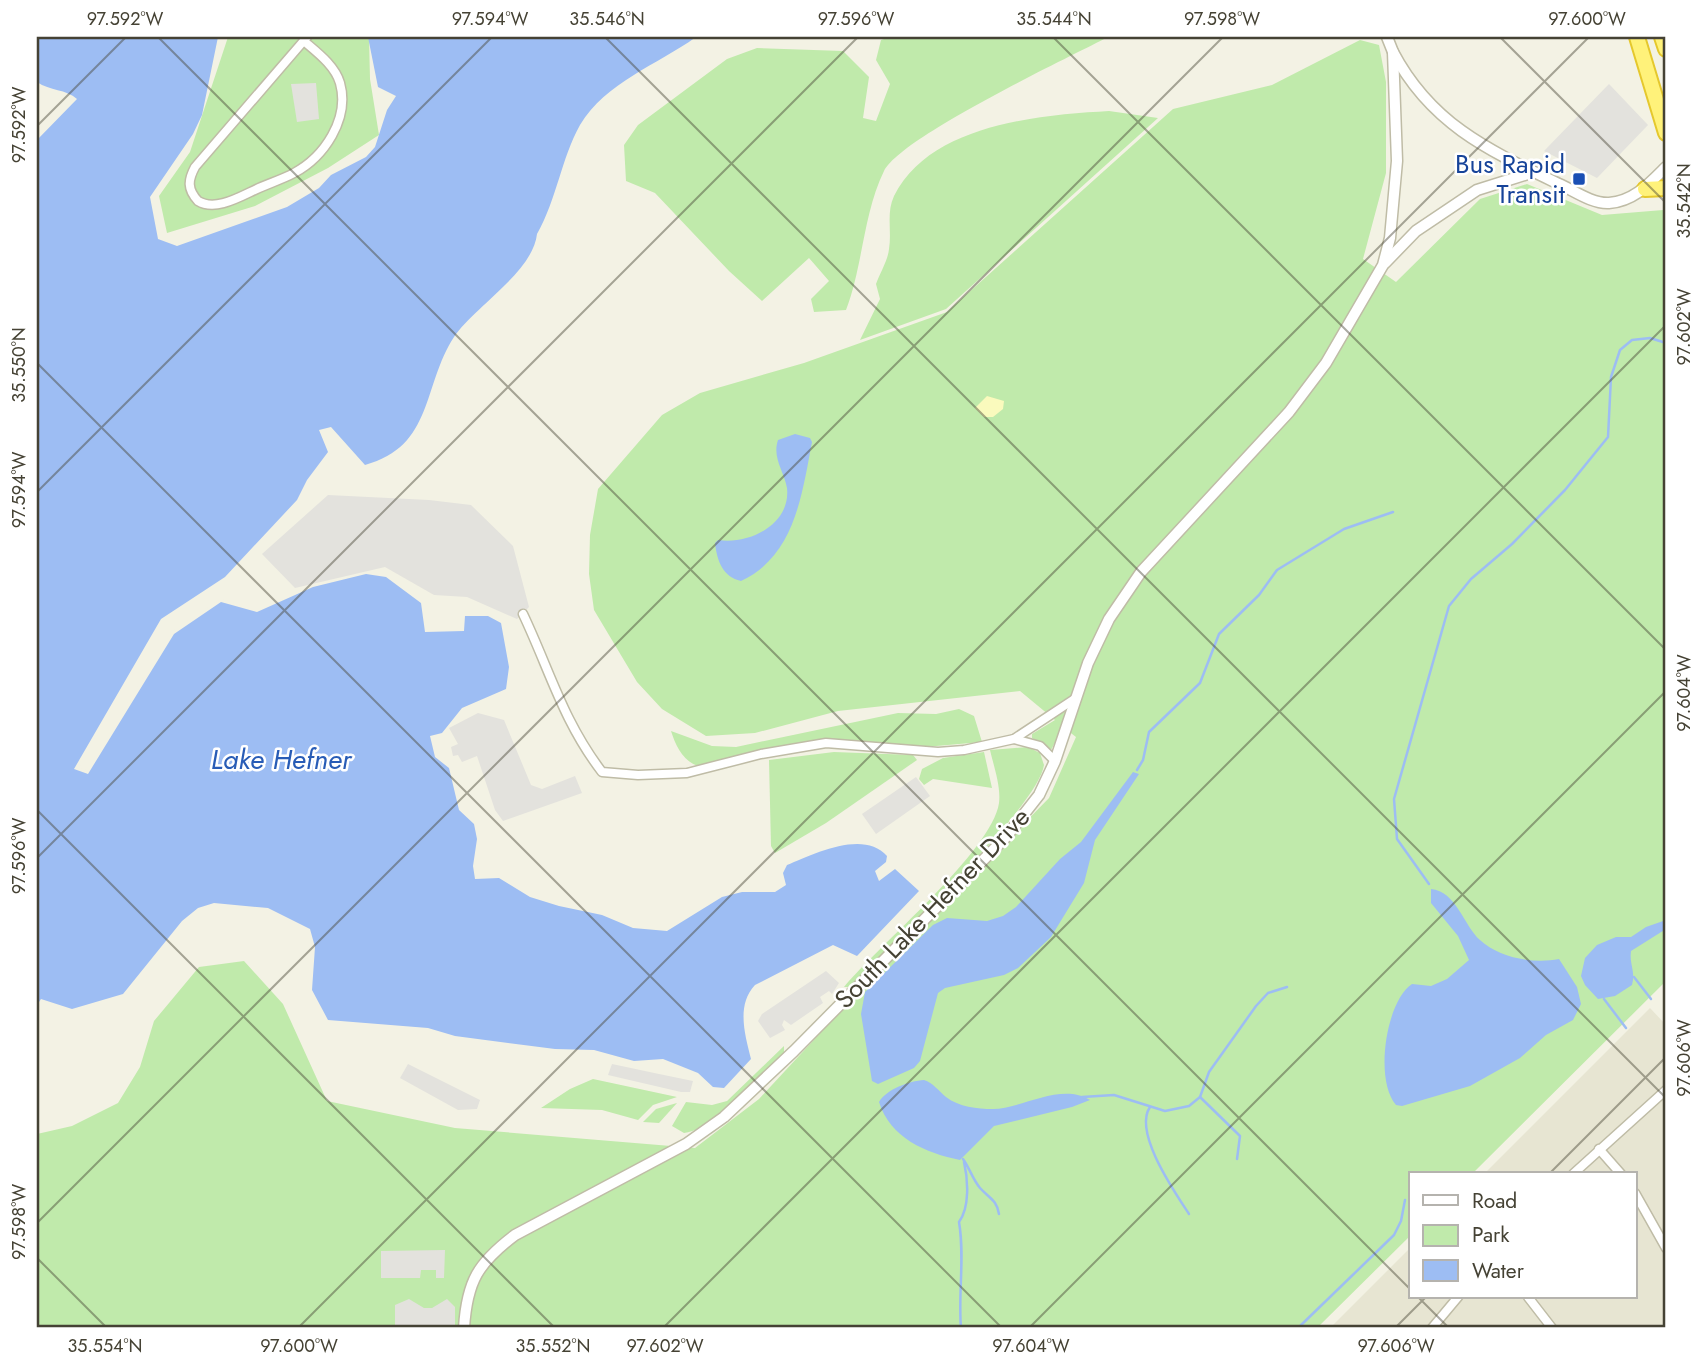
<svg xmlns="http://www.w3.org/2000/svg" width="1703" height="1365" viewBox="0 0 1703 1365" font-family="Jost,sans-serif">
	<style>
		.residential { fill: #e7e5d2 }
		.green { fill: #c0eaab }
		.sand { fill: #fafabd }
		.parking { fill: #e3e2dd }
		.water { fill: #9dbdf3 }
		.pier { fill: #f3f2e4 }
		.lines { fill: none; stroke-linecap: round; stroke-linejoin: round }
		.stream { stroke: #9dbdf3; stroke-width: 2.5 }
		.minor-casing { stroke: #bfbca6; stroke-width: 11 }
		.tertiary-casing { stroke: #bfbca6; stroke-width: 13 }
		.trunk-casing { stroke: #e5c82d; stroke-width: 18 }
		.minor { stroke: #fff; stroke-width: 8 }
		.tertiary { stroke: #fff; stroke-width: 10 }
		.trunk { stroke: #fff27a; stroke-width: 14 }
		.ticks { fill: none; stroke: #454234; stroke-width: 2; stroke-opacity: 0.45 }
		.transit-dot { fill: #1a4fb4; stroke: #fff; stroke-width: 2.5 }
		.labels { text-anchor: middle; stroke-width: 5; stroke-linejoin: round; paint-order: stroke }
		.transit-label { font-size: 26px; fill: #164399; stroke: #fff; text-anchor: end }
		.street-label { font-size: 26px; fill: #454234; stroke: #fff }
		.water-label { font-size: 28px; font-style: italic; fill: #285cb6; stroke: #fff }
		.neatline { fill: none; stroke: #454234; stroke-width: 2.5 }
		.ticks-label { font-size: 18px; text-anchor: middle; fill: #454234 }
	</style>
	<rect width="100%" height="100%" fill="#f3f2e4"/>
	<!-- residential -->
	<path class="residential" d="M 1650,1008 L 1666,1025 L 1666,1328 L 1330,1328 L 1411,1247 L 1411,1297 L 1635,1297 L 1635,1174 L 1484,1174 Z"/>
	<!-- green -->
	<g class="green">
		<path d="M 228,37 L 369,37 L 370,79 L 379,135 L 328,168 L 255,206 L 167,233 L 159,196 L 190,152 Z"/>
		<path d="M 890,37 L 1108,37 C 1066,59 902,136 884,171 C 863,214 863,266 846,310 L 814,312 L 811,299 L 829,281 L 809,258 L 762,301 L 729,271 L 655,193 L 626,181 L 624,145 L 638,125 L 727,59 L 757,48 L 843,51 L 869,77 L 863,118 L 876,121 L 890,84 L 876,60 L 881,40 Z"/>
		<path d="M 1360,40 L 1379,45 L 1386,82 L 1386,173 L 1363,259 L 1396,282 L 1480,199 L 1527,184 L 1602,215 L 1663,210 L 1666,221 L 1666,981 L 1472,1174 L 1411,1174 L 1411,1235 L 1317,1328 L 37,1328 L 37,1134 L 72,1126 L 118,1103 L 140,1067 L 154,1021 L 199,967 L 244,961 L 283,1004 L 327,1101 L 455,1128 L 695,1148 L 759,1099 L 849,1002 L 1049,798 L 1076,737 L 1063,727 L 1051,750 L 1032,738 L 1032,734 L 1055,720 L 1020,691 L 838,711 L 755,733 L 706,736 L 662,709 L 637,682 L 594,610 L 589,574 L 590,535 L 598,489 L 662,415 L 700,393 L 804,363 L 947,312 L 1173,109 L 1272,85 Z"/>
		<path d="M 1109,111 L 1158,118 L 946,309 L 860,340 L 880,299 L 876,284 C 880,273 888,260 889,249 C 892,231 886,213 894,196 C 930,124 1039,115 1109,111 Z"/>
		<path d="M 959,709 L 974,716 L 982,742 L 925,747 L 848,742 L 703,767 C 685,765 676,747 671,731 L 712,746 L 736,747 L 898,713 L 936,714 Z"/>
		<path d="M 1028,747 L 1040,753 L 1044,765 C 1038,808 886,949 849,987 L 844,987 C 878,946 992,851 999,803 C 1001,787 994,767 990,750 Z"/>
		<path d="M 834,752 L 913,755 L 917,760 L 826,823 L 775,853 L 771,846 L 769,760 Z"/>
		<path d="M 984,752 L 992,788 L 933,779 L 924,785 L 919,779 L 922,769 L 943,758 Z"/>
		<path d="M 784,1046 L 784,1054 C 764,1075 712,1131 684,1133 L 672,1126 L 686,1102 L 712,1105 L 727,1101 Z"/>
		<path d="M 593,1079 L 677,1097 L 653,1105 L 638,1120 L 602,1110 L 541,1108 L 570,1089 Z"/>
		<path d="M 677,1103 L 659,1123 L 643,1122 L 656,1109 Z"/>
	</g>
	<!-- sand -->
	<path class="sand" d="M 987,396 L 1004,401 L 1003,409 L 993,417 L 984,417 L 975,408 Z"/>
	<!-- parking -->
	<g class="parking">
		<path d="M 316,83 L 319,119 L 297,122 L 291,84 Z"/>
		<path d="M 1609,84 L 1648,125 L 1597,178 L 1544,151 Z"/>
		<path d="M 328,495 L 429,500 L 471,505 L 513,546 L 529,607 L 517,619 L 467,597 L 434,595 L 385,567 L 295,588 L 262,554 Z"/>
		<path d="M 478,713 L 504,720 L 531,785 L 542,789 L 575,776 L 582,793 L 503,821 L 495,810 L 477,756 L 462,762 L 458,755 L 453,756 L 451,747 L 458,744 L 449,728 Z"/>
		<path d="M 916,777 L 930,796 L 876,834 L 862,814 Z"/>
		<path d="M 826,971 L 839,983 L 832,994 L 829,991 L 820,997 L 823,1003 L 791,1025 L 784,1020 L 782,1025 L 785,1030 L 770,1038 L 758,1021 L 762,1014 Z"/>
		<path d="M 408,1064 L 480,1100 L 477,1109 L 458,1110 L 400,1078 Z"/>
		<path d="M 612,1064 L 659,1074 L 693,1081 L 690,1092 L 681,1092 L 608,1075 Z"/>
		<path d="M 445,1250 L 444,1278 L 436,1278 L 436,1270 L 421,1270 L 420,1278 L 381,1278 L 381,1251 Z"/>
		<path d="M 409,1299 L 424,1308 L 432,1308 L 447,1299 L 455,1307 L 455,1328 L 395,1328 L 395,1305 Z"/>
	</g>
	<!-- water -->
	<g class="water">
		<path d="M 37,37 L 218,37 L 202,115 L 193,134 L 150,197 L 158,239 L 177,246 L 287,207 L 319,188 L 331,175 L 366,157 L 375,147 L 387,110 L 396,96 L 378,87 L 368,37 L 696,37 C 657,65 606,82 580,125 C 561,159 557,199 537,234 C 533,272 474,307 454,337 C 422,386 434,446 365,465 L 331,427 L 319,430 L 328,452 L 307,480 L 297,500 L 225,577 L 161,619 L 74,769 L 88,774 L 174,634 L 221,602 L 257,612 L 313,587 L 366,574 L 386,577 L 421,603 L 425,632 L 464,631 L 465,616 L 488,616 L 501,623 L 509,667 L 506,689 L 462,708 L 442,733 L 430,736 L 435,757 L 449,768 L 459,810 L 474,824 L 477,839 L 473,866 L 475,879 L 499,878 L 530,897 L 559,906 L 602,915 L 633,928 L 667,931 L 722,897 L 742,892 L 775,892 L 786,885 L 783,873 L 787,865 C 813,854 864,829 887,856 L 886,862 L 875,871 L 879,881 L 895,869 L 919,891 L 857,956 L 833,945 L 755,985 C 736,1005 745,1035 751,1059 L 724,1088 L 713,1087 L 698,1073 L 663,1059 L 634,1061 L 594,1050 L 555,1049 L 455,1036 L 428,1028 L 328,1020 L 312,990 L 315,947 L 310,929 L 268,908 L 214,903 L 198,908 L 182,921 L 123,994 L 72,1009 L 41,999 L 37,1005 L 37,140 L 77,99 C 66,89 50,91 37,82 Z"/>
		<path d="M 795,434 L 810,438 L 812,442 C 802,494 795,556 741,581 C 723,577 717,561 715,543 L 718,540 C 748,545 791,525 787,488 C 784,471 772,458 778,440 Z"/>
		<path d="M 1133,772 L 1139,774 L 1095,840 L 1084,883 L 1051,937 L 1018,968 L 1004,975 L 945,988 L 938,993 L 920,1061 L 914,1068 L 878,1084 L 872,1081 L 861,1014 L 865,992 L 933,925 L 947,918 L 987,921 L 1003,916 L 1016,907 L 1060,859 L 1081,842 Z"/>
		<path d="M 1431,889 C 1456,891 1464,926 1480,940 C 1499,958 1534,964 1559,959 L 1577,987 L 1581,1004 L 1573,1020 L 1546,1035 L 1520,1058 L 1470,1086 L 1402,1106 L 1396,1105 C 1374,1080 1386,1001 1412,984 L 1431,986 L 1447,979 L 1469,960 L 1458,936 L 1431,903 Z"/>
		<path d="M 1666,920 L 1666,929 L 1631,951 C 1629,964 1636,972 1632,985 L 1615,996 L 1598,999 L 1585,985 L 1581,976 L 1585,958 L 1597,945 L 1616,937 L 1631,937 L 1646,927 Z"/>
		<path d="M 924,1080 C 933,1083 939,1091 946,1097 C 959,1107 977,1109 993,1109 C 1021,1109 1061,1082 1090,1100 L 1072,1107 L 994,1126 L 960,1160 C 926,1153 890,1138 879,1102 C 887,1089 909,1081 924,1080 Z"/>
	</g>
	<!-- pier -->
	<path class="pier" d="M 220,599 L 254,608 L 220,600 L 176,629 L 87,773 L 77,767 L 114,707 L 79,768 L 86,770 L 171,632 Z"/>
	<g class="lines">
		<!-- stream -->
		<g class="stream">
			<path d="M 1137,770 L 1143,760 L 1149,732 L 1200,683 L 1219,634 L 1259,595 L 1277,570 L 1344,529 L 1393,512"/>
			<path d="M 1429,884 L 1397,839 L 1394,799 L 1449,606 L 1471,579 L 1512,544 L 1565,490 L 1608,437 L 1611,377 L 1620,350 L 1632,340 L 1650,338 L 1666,343"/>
			<path d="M 1634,977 L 1651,999"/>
			<path d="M 1604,999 L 1626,1028"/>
			<path d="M 1082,1097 L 1114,1095 L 1165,1111 L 1189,1106 L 1200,1097 L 1209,1072 L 1256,1006 L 1268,993 L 1287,987"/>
			<path d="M 1200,1097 L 1240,1136 L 1237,1159"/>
			<path d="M 1150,1107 C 1133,1132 1174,1191 1189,1214"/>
			<path d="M 963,1159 C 969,1167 973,1180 980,1188 C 989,1198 997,1200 999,1214"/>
			<path d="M 961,1328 C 958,1293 965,1257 959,1222 C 970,1207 968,1179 964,1162"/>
			<path d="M 1298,1328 L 1394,1235 L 1401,1221 L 1405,1200"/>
		</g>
		<!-- minor casing -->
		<g class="minor-casing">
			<g id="minor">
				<path d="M 305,42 C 318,53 335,66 340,83 C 350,119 324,157 294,173 C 283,179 270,183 259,188 C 241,196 216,212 198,201 C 187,189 188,180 195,167 L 307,37"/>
				<path d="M 523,614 C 550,671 563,721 602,772 L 638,775 L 687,773 L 761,754 L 826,743 L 938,752 L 964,750 L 1014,739 L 1076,698"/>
				<path d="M 1014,739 L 1040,746 L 1055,761"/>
				<path d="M 1599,1149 L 1621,1174"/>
				<path d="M 1573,1174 L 1666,1090"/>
				<path d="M 1635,1193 L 1666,1248"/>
				<path d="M 1528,1297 L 1552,1328"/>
				<path d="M 1432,1328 L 1458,1297"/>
			</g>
		</g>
		<!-- tertiary casing -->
		<g class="tertiary-casing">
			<g id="tertiary">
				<path d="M 1393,52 C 1431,124 1488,150 1559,184 C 1573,190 1592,204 1609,203 C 1634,201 1649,184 1666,167"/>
				<path d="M 1385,263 L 1416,231 L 1477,190 L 1534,172"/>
				<path d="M 464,1328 C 467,1281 478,1263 515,1235 L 686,1144 L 724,1117 L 794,1051 L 1006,837 L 1039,795 L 1055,761 L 1088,663 L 1109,619 L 1141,572 L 1289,412 L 1326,363 L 1383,265 L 1390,238 L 1397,161 L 1393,52 L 1387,37"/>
			</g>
		</g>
		<!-- trunk casing -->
		<g class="trunk-casing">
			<g id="trunk">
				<path d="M 1637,37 L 1666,133"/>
				<path d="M 1662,37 L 1666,49"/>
				<path d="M 1645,189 L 1666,188"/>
			</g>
		</g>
		<!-- minor -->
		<use href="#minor" class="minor"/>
		<!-- tertiary -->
		<use href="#tertiary" class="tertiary"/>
		<!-- trunk -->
		<use href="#trunk" class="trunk"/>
	</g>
	<!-- ticks -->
	<path class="ticks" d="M 158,37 L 1411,1290M 605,37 L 1666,1098M 1053,37 L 1666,650M 1500,37 L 1666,203M 37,126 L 126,37M 37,363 L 1002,1328M 37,492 L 492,37M 37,810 L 555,1328M 37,858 L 858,37M 1549,1174 L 1666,1057M 37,1223 L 1223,37M 37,1258 L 107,1328M 1418,1297 L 1449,1328M 298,1328 L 1589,37M 663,1328 L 1666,325M 1029,1328 L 1666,691M 1395,1328 L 1426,1297"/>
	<!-- markers -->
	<rect class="transit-dot" x="1572" y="172" width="14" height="14" rx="3.5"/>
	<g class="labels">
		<!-- transit labels -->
		<g class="transit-label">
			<text x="1565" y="173">Bus Rapid<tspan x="1565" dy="30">Transit</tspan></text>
		</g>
		<!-- street labels -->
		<g class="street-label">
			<text transform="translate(932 908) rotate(-46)" y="9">South Lake Hefner Drive</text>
		</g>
		<!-- water labels -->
		<g class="water-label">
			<text x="281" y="769">Lake Hefner</text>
		</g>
	</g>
	<!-- border -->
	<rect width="1703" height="1365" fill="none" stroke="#ffffff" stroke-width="77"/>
	<!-- legend -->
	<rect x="1409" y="1172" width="228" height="126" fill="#ffffff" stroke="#b5b3ae" stroke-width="2"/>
	<rect x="1423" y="1195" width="35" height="10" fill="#ffffff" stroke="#b5b3ae" stroke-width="2"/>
	<text x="1472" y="1208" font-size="21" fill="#454234">Road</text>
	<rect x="1423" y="1225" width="35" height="21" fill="#c0eaab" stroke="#b5b3ae" stroke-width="2"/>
	<text x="1472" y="1242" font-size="21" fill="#454234">Park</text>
	<rect x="1423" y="1260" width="35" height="21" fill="#9dbdf3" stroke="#b5b3ae" stroke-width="2"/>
	<text x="1472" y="1278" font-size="21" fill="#454234">Water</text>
	<rect x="38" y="38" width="1626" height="1288" class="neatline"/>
	<g class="ticks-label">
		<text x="125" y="25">97.592°W</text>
		<text x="490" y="25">97.594°W</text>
		<text x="607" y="25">35.546°N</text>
		<text x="856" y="25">97.596°W</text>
		<text x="1054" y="25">35.544°N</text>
		<text x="1222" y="25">97.598°W</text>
		<text x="1587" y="25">97.600°W</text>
		<text transform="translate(19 125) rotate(-90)" y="6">97.592°W</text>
		<text transform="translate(1684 201) rotate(-90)" y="6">35.542°N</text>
		<text transform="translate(1684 327) rotate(-90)" y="6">97.602°W</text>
		<text transform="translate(19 365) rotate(-90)" y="6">35.550°N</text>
		<text transform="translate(19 490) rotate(-90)" y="6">97.594°W</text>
		<text transform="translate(1684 693) rotate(-90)" y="6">97.604°W</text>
		<text transform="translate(19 856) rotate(-90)" y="6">97.596°W</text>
		<text transform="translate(1684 1058) rotate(-90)" y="6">97.606°W</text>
		<text transform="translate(19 1222) rotate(-90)" y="6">97.598°W</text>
		<text x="105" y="1352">35.554°N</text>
		<text x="299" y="1352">97.600°W</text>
		<text x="553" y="1352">35.552°N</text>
		<text x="665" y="1352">97.602°W</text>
		<text x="1031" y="1352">97.604°W</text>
		<text x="1396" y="1352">97.606°W</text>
	</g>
</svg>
